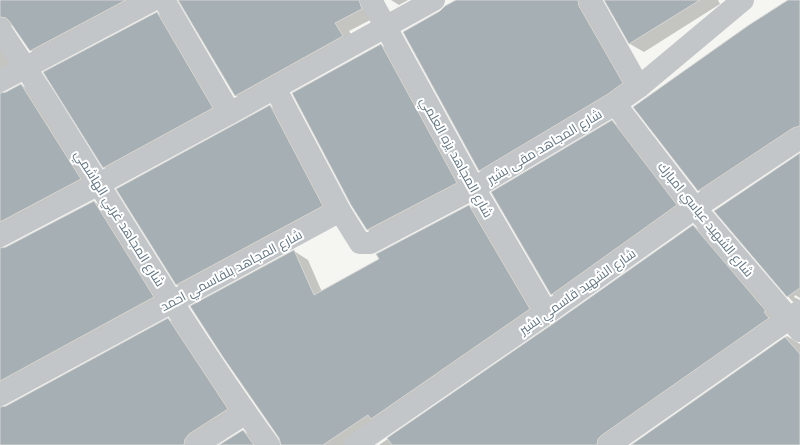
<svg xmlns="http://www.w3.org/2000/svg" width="800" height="445" viewBox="0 0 800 445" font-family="Inter,Cairo,sans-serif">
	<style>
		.shadow { fill: #0003 }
		.building { fill: #a6afb4; stroke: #d6d6d4 }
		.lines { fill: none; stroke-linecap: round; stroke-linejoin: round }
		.minor { stroke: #c2c6c9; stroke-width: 22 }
		.labels { text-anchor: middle; stroke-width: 4; stroke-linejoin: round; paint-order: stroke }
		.street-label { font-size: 13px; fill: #637683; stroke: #fff }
	</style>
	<rect width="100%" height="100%" fill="#f5f5f1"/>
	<!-- shadow -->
	<g class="shadow">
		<path d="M 0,0 L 156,0 L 45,59 L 30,50 L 13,25 L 7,27 L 21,71 L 2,89 L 3,94 L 21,85 L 36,93 L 95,188 L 2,244 L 3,249 L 94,202 L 109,210 L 168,306 L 2,404 L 3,408 L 168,319 L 182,328 L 242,418 L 201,445 L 0,445 Z"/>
		<path d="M 180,0 L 376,0 L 376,17 L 349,31 L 357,44 L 250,104 L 235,95 Z"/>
		<path d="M 391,0 L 408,0 L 399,5 Z"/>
		<path d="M 459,0 L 595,0 L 636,92 L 494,178 L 479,170 Z"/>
		<path d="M 605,0 L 718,0 L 720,4 L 644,52 L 630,44 Z"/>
		<path d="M 789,0 L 800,0 L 800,140 L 712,198 L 698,190 Z"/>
		<path d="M 157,13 L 169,21 L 224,115 L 116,174 L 104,167 Z"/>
		<path d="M 381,45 L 394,53 L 469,190 L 381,237 L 368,230 L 352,204 Z"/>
		<path d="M 270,106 L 282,113 L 335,213 L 189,292 L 177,285 L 118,189 Z"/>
		<path d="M 612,122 L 625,129 L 690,213 L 565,302 L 552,294 Z"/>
		<path d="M 800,154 L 800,298 L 795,295 L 794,297 L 800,300 L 800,306 L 792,301 L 715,211 Z"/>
		<path d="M 469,206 L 484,214 L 544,318 L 349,445 L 282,445 L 294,251 L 308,260 L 322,292 L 380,260 Z"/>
		<path d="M 693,226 L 707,234 L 784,324 L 613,445 L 379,445 L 555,324 Z"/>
		<path d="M 787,336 L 800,344 L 800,445 L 633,445 Z"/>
		<path d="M 243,431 L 257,439 L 261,445 L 221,445 Z"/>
	</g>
	<!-- building -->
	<g class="building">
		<path d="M 0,0 L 126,0 L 30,51 L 10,22 L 6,18 L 0,17 Z"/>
		<path d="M 178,0 L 359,0 L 362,9 L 335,23 L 343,36 L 235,96 Z"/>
		<path d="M 456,0 L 578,0 L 579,6 L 623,83 L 608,94 L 479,171 L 403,32 L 440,11 L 445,6 Z"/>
		<path d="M 604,0 L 700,0 L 629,44 Z"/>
		<path d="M 788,0 L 800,0 L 800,126 L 793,128 L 698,191 L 633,107 L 749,25 Z"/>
		<path d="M 157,12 L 213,108 L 103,168 L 43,72 Z"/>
		<path d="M 381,44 L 457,183 L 367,230 L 351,205 L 292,93 Z"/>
		<path d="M 21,84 L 81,179 L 0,222 L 0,93 L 6,92 Z"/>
		<path d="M 270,105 L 323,206 L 176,285 L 116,189 Z"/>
		<path d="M 612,120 L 677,205 L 551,295 L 491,192 Z"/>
		<path d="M 800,153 L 800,288 L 787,297 L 714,211 Z"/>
		<path d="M 94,201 L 154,297 L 0,381 L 0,248 L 6,247 Z"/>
		<path d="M 469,205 L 530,309 L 371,419 L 368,415 L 323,445 L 281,445 L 279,438 L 223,357 L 190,306 L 294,250 L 314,295 L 379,259 L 376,254 Z"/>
		<path d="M 693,225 L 766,311 L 764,312 L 769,318 L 602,435 L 598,439 L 597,445 L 392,445 L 387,438 L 554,323 Z"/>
		<path d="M 168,318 L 228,409 L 189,434 L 185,439 L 184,445 L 0,445 L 0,407 L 6,406 Z"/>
		<path d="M 785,337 L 800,354 L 800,445 L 631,445 Z"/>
		<path d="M 243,430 L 254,445 L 219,445 Z"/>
	</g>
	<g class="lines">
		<!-- minor -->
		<g class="minor">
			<path d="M 164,0 L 230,113"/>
			<path d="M 371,0 L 474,188 L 547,313"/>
			<path d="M 590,0 L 639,87"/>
			<path d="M 0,29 C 19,58 38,86 56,115 C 125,226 192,339 269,445"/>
			<path d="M 0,81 L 153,0"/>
			<path d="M 615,104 L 695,208 L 800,331"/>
			<path d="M 340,211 L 360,243 L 370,243 L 474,188 L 615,104 L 639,87 L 743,0"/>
			<path d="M 0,236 L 99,184 L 230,113 L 434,0"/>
			<path d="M 0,395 L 340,211 L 275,88"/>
			<path d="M 196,445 L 246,413"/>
			<path d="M 355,445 L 547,313 L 695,208 L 800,138"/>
			<path d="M 609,445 L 800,311"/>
		</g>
	</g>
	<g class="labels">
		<!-- street labels -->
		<g class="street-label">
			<text transform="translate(544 146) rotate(-31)" y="5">شارع المجاهد مقى بشير</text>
			<text transform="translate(457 157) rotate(61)" y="5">شارع المجاهد يزه العلمي</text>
			<text transform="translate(120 218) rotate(58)" y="5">شارع المجاهد غربي الهاشمي</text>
			<text transform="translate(706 219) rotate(51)" y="5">شارع الشهيد عباسي امبارك</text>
			<text transform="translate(231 270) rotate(-28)" y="5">شارع المجاهد بلقاسمي احمد</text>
			<text transform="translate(577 291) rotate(-35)" y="5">شارع الشهيد قاسمي بشير</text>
		</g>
	</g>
</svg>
